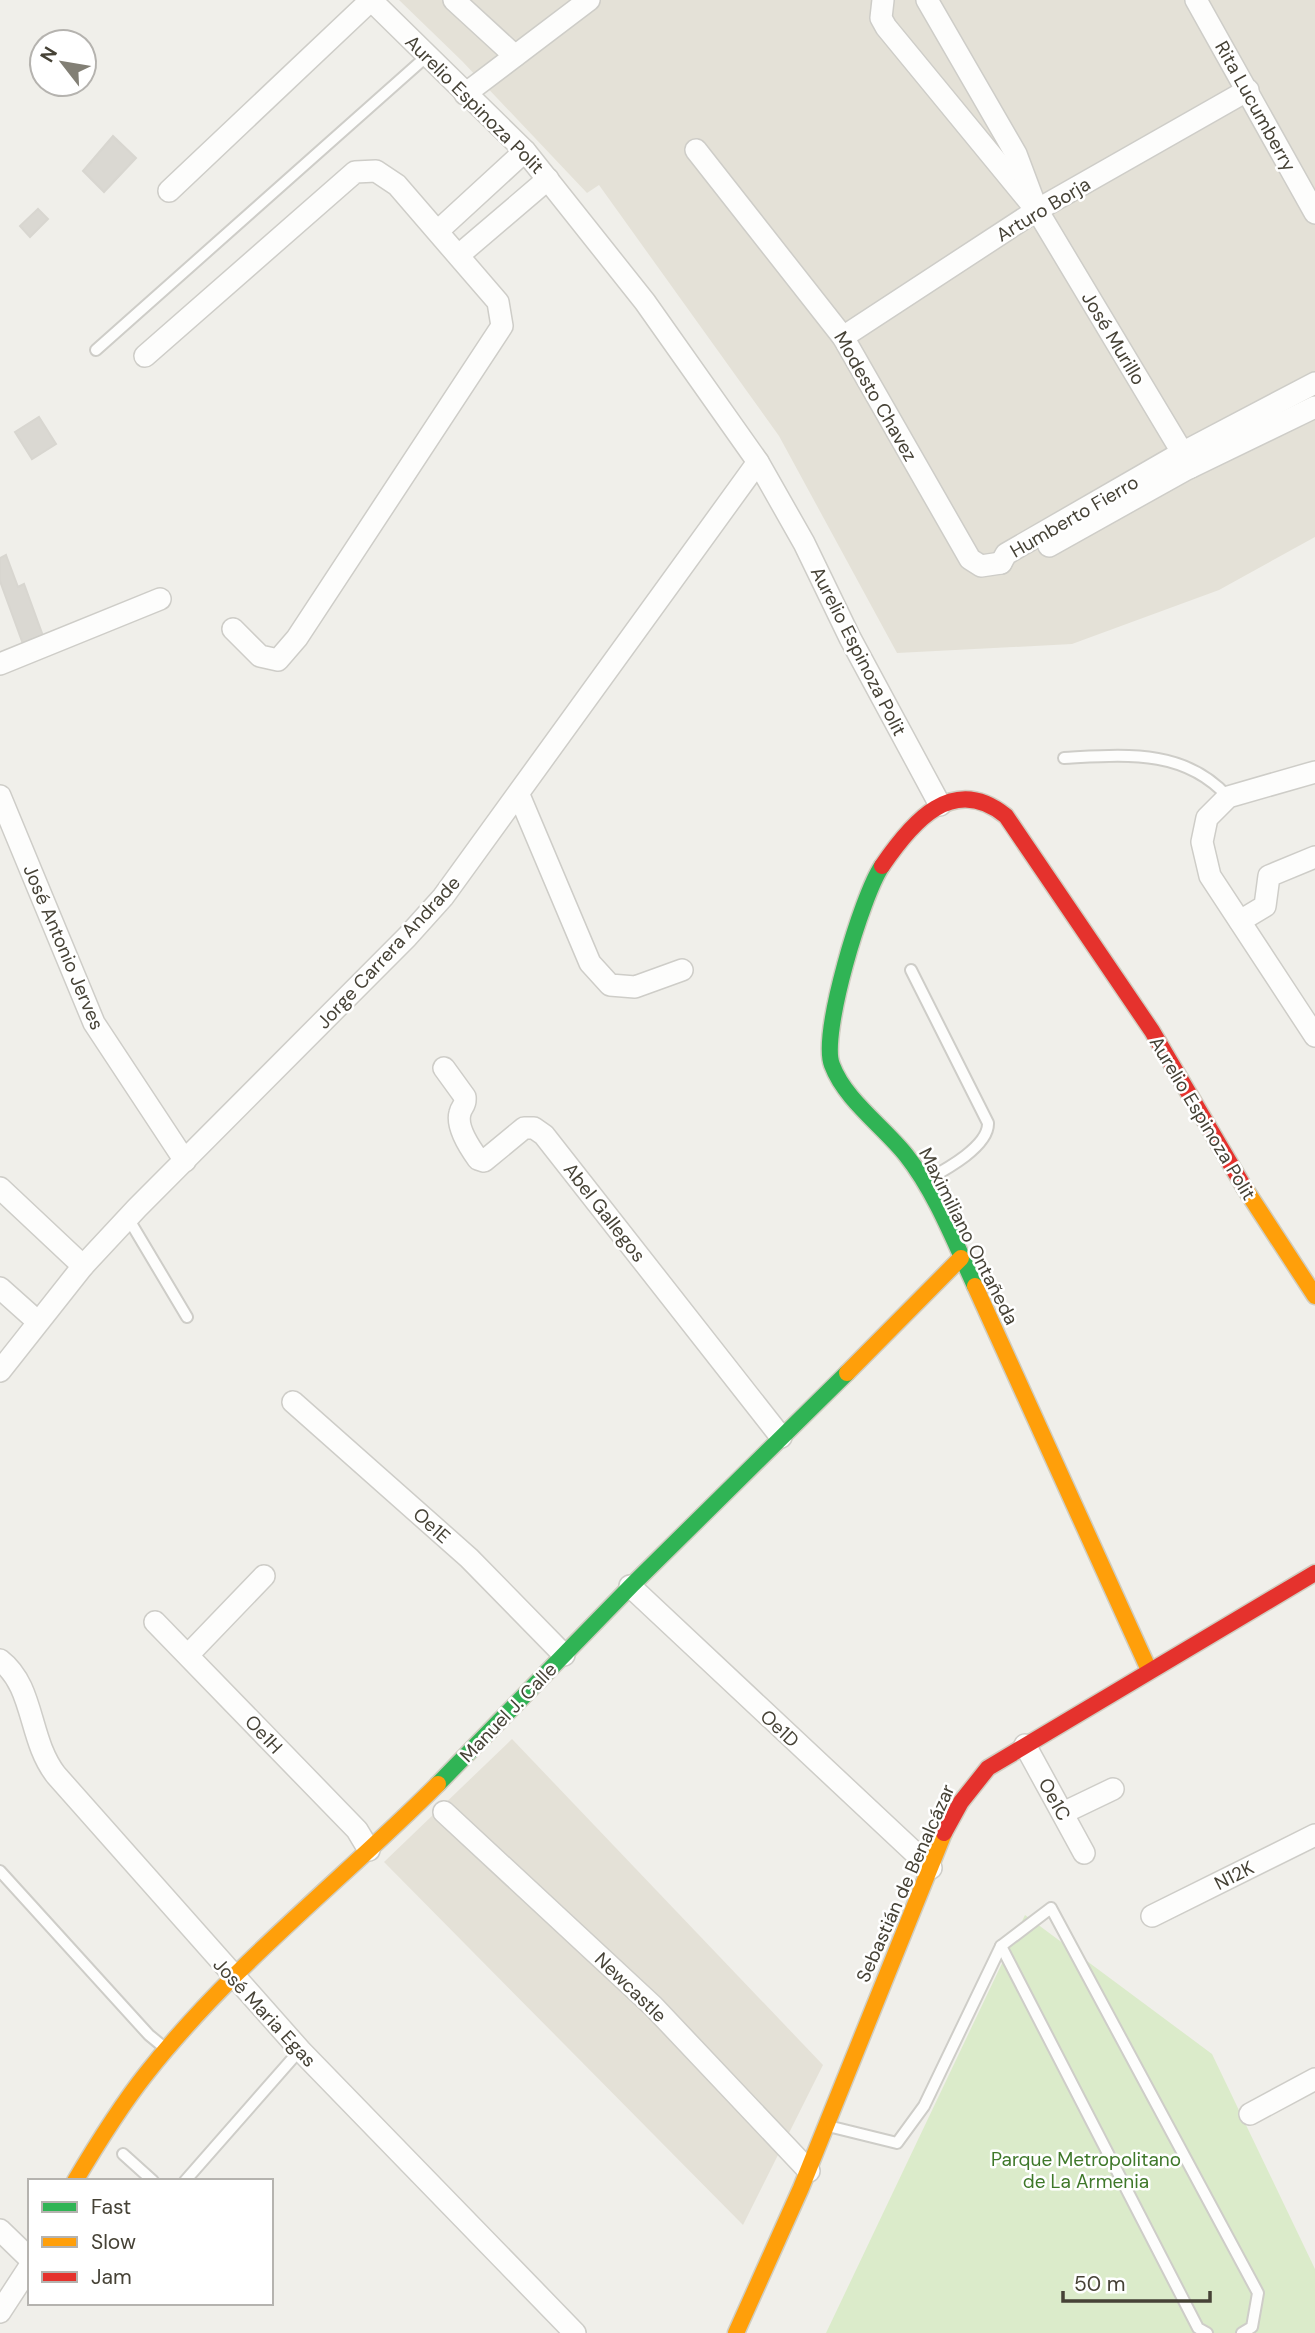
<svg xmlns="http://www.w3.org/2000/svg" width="1315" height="2333" viewBox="0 0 1315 2333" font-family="'DM Sans',sans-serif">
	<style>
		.residential { fill: #e4e1d7 }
		.green { fill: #dbebca }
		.building { fill: #dad8d2; stroke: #d8d6d0; stroke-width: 2 }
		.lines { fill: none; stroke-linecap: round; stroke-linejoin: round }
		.lane-casing { stroke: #cecdc8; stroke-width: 14 }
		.street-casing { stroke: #cecdc8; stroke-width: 24 }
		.fast-casing { stroke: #d0cdc1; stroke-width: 19 }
		.slow-casing { stroke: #d0cdc1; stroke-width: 19 }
		.jam-casing { stroke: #d0cdc1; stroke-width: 19 }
		.lane { stroke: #fdfdfc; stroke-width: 10 }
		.street { stroke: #fdfdfc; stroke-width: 21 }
		.fast { stroke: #30b455; stroke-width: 16 }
		.slow { stroke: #ff9f0a; stroke-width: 16 }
		.jam { stroke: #e5322d; stroke-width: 16 }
		.labels { text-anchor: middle; stroke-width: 5; stroke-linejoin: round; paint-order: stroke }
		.street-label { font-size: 19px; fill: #464236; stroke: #fff }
		.park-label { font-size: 19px; fill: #3f782a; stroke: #fff }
	</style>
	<rect width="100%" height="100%" fill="#f0efea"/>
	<!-- residential -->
	<g class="residential">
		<path d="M 399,0 L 1315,0 L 1315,537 L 1219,590 L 1072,644 L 897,653 L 779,436 L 599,185 L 587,193 L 462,61 Z"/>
		<path d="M 512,1739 L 823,2065 L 743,2225 L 384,1862 Z"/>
	</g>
	<!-- green -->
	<path class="green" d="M 1025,1915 L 1212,2054 L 1315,2269 L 1315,2333 L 826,2333 Z"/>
	<!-- building -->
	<g class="building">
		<path d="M 113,136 L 136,158 L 104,192 L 83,171 Z"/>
		<path d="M 38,209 L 48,219 L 30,237 L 20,226 Z"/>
		<path d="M 39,417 L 56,444 L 32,459 L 15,432 Z"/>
		<path d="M 6,555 L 18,587 L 24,584 L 43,636 L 23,644 L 0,581 L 0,558 Z"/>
	</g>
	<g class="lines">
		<!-- lane casing -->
		<g class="lane-casing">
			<g id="lane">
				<path d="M 96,350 L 427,56"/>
				<path d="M 1064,758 C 1124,755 1184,748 1228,797"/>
				<path d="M 911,970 L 988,1123 C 989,1147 943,1171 923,1182"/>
				<path d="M 128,1218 L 187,1317"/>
				<path d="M 0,1871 L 149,2035 L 166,2049"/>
				<path d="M 1001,1946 L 1198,2328 L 1207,2333"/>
				<path d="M 828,2126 L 897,2143 L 924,2106 L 1001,1946 L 1051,1908 L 1258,2293 L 1252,2327 L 1242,2333"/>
				<path d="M 123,2154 L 153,2181"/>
				<path d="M 185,2181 L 300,2050"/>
			</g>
		</g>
		<!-- street casing -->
		<g class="street-casing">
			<g id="street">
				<path d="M 371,0 L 525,151 L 645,302 L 758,462 L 804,543 L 850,638 L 940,805"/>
				<path d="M 454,0 L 515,56"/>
				<path d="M 883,0 L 881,18 L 886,27 L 1029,201"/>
				<path d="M 927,0 L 1016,154 L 1037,210 L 1191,467"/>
				<path d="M 1196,0 L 1315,213"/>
				<path d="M 465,94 L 589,0"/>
				<path d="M 696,150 L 843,337 L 970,559 L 981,566 L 1001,563"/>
				<path d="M 169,191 L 371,0"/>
				<path d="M 439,230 L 525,151"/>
				<path d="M 459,255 L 548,179"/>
				<path d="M 843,337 L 1037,210 L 1248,90"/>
				<path d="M 145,356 L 355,172 L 376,171 L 397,185 L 498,302 L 502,326 L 297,638 L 278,660 L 260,656 L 233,629"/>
				<path d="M 1049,546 L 1185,470 L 1315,407"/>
				<path d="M 1001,563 L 1006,554 L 1176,456 L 1315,383"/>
				<path d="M 0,664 L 160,599"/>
				<path d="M 1315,772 L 1228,797 L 1207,818 L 1202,842 L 1210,876 L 1315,1036"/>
				<path d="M 519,795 L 590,963 L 610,985 L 635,987 L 682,970"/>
				<path d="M 0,796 L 94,1023 L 185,1161"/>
				<path d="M 1240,921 L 1265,906 L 1269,876 L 1315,857"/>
				<path d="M 444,1068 L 465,1097 C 466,1106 462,1105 460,1113 C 456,1127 470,1148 478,1159 L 484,1161 L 524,1128 L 534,1128 L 544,1135 L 781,1437"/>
				<path d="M 0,1188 L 83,1266"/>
				<path d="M 0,1288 L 37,1321"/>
				<path d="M 0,1371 L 83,1266 L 137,1208 L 407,937 L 443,897 L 758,462"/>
				<path d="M 293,1402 L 469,1558 L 564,1655"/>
				<path d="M 630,1586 L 931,1868"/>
				<path d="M 155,1622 L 357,1830 L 369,1850"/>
				<path d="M 188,1655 L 264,1576"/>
				<path d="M 0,1660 C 35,1687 28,1739 56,1775 L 300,2050 L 575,2333"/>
				<path d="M 1025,1745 L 1084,1853"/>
				<path d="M 444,1812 L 653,2006 L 809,2171"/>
				<path d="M 1063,1813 L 1113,1789"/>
				<path d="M 1152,1916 L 1315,1835"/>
				<path d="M 1250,2114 L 1315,2079"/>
				<path d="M 0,2230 L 30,2259"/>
				<path d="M 0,2312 L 30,2266"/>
			</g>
		</g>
		<!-- fast casing -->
		<g class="fast-casing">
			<g id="fast">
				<path d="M 882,866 C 862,895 820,1035 832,1065 C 845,1100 883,1126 906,1155 C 936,1193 955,1243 975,1286"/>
				<path d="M 438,1784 L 632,1585 L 847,1373"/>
			</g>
		</g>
		<!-- slow casing -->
		<g class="slow-casing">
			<g id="slow">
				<path d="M 1244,1187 L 1315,1296"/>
				<path d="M 975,1286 L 1149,1670"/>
				<path d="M 847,1373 L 961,1258"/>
				<path d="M 75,2181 C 97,2144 119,2108 146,2074 C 231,1966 341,1881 438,1784"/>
				<path d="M 736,2333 L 801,2188 L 944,1833"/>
			</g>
		</g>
		<!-- jam casing -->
		<g class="jam-casing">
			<g id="jam">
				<path d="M 882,866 C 912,822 953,773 1006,816 L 1152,1031 L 1244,1187"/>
				<path d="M 944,1833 L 961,1802 L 988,1768 L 1315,1573"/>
			</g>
		</g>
		<!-- lane -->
		<use href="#lane" class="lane"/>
		<!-- street -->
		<use href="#street" class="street"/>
		<!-- fast -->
		<use href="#fast" class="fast"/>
		<!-- slow -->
		<use href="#slow" class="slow"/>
		<!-- jam -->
		<use href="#jam" class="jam"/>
	</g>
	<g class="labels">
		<!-- street labels -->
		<g class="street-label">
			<text transform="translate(475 104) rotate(45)" y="7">Aurelio Espinoza Polit</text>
			<text transform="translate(1256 106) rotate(61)" y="7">Rita Lucumberry</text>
			<text transform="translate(1043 209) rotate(-31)" y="7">Arturo Borja</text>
			<text transform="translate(1114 338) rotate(59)" y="7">José Murillo</text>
			<text transform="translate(876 396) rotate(60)" y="7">Modesto Chavez</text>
			<text transform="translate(1074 516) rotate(-30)" y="7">Humberto Fierro</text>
			<text transform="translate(859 651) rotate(63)" y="7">Aurelio Espinoza Polit</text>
			<text transform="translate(64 947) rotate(67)" y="7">José Antonio Jerves</text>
			<text transform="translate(388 952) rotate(-47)" y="7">Jorge Carrera Andrade</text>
			<text transform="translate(1203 1118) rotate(59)" y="7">Aurelio Espinoza Polit</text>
			<text transform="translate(605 1212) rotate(52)" y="7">Abel Gallegos</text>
			<text transform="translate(969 1236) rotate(63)" y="7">Maximiliano Ontañeda</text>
			<text transform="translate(432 1525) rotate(42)" y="7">Oe1E</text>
			<text transform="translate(508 1712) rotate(-46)" y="7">Manuel J. Calle</text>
			<text transform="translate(780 1728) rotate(43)" y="7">Oe1D</text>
			<text transform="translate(264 1734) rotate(47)" y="7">Oe1H</text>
			<text transform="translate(1055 1799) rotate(61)" y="7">Oe1C</text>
			<text transform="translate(1234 1875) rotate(-27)" y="7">N12K</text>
			<text transform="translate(905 1883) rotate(-66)" y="7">Sebastián de Benalcázar</text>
			<text transform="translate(631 1987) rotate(44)" y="7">Newcastle</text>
			<text transform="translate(265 2012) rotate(47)" y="7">José Maria Egas</text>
		</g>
		<!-- park labels -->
		<g class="park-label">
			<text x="1086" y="2166">Parque Metropolitano<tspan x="1086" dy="22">de La Armenia</tspan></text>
		</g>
	</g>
	<!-- legend -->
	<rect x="28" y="2179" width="245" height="126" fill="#ffffff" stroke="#b5b3af" stroke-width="2"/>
	<rect x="42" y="2202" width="35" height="10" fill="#30b455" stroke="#b5b3af" stroke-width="2"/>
	<text x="91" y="2214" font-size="21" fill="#464236">Fast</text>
	<rect x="42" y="2237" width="35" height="10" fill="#ff9f0a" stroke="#b5b3af" stroke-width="2"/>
	<text x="91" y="2249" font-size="21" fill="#464236">Slow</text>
	<rect x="42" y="2272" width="35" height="10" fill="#e5322d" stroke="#b5b3af" stroke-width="2"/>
	<text x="91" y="2284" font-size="21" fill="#464236">Jam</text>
	<!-- north arrow -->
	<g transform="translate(63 63) rotate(301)"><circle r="33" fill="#ffffff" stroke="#b5b3af" stroke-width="2"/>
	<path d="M0-5L12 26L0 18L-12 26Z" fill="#827f75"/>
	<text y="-10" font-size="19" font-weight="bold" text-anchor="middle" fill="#464236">N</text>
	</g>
	<!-- scale -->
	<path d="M1063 2291v10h147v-10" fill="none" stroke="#464236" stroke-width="3.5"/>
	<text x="1074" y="2291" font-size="21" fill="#464236" stroke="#ffffff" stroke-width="5" paint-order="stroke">50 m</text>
</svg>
